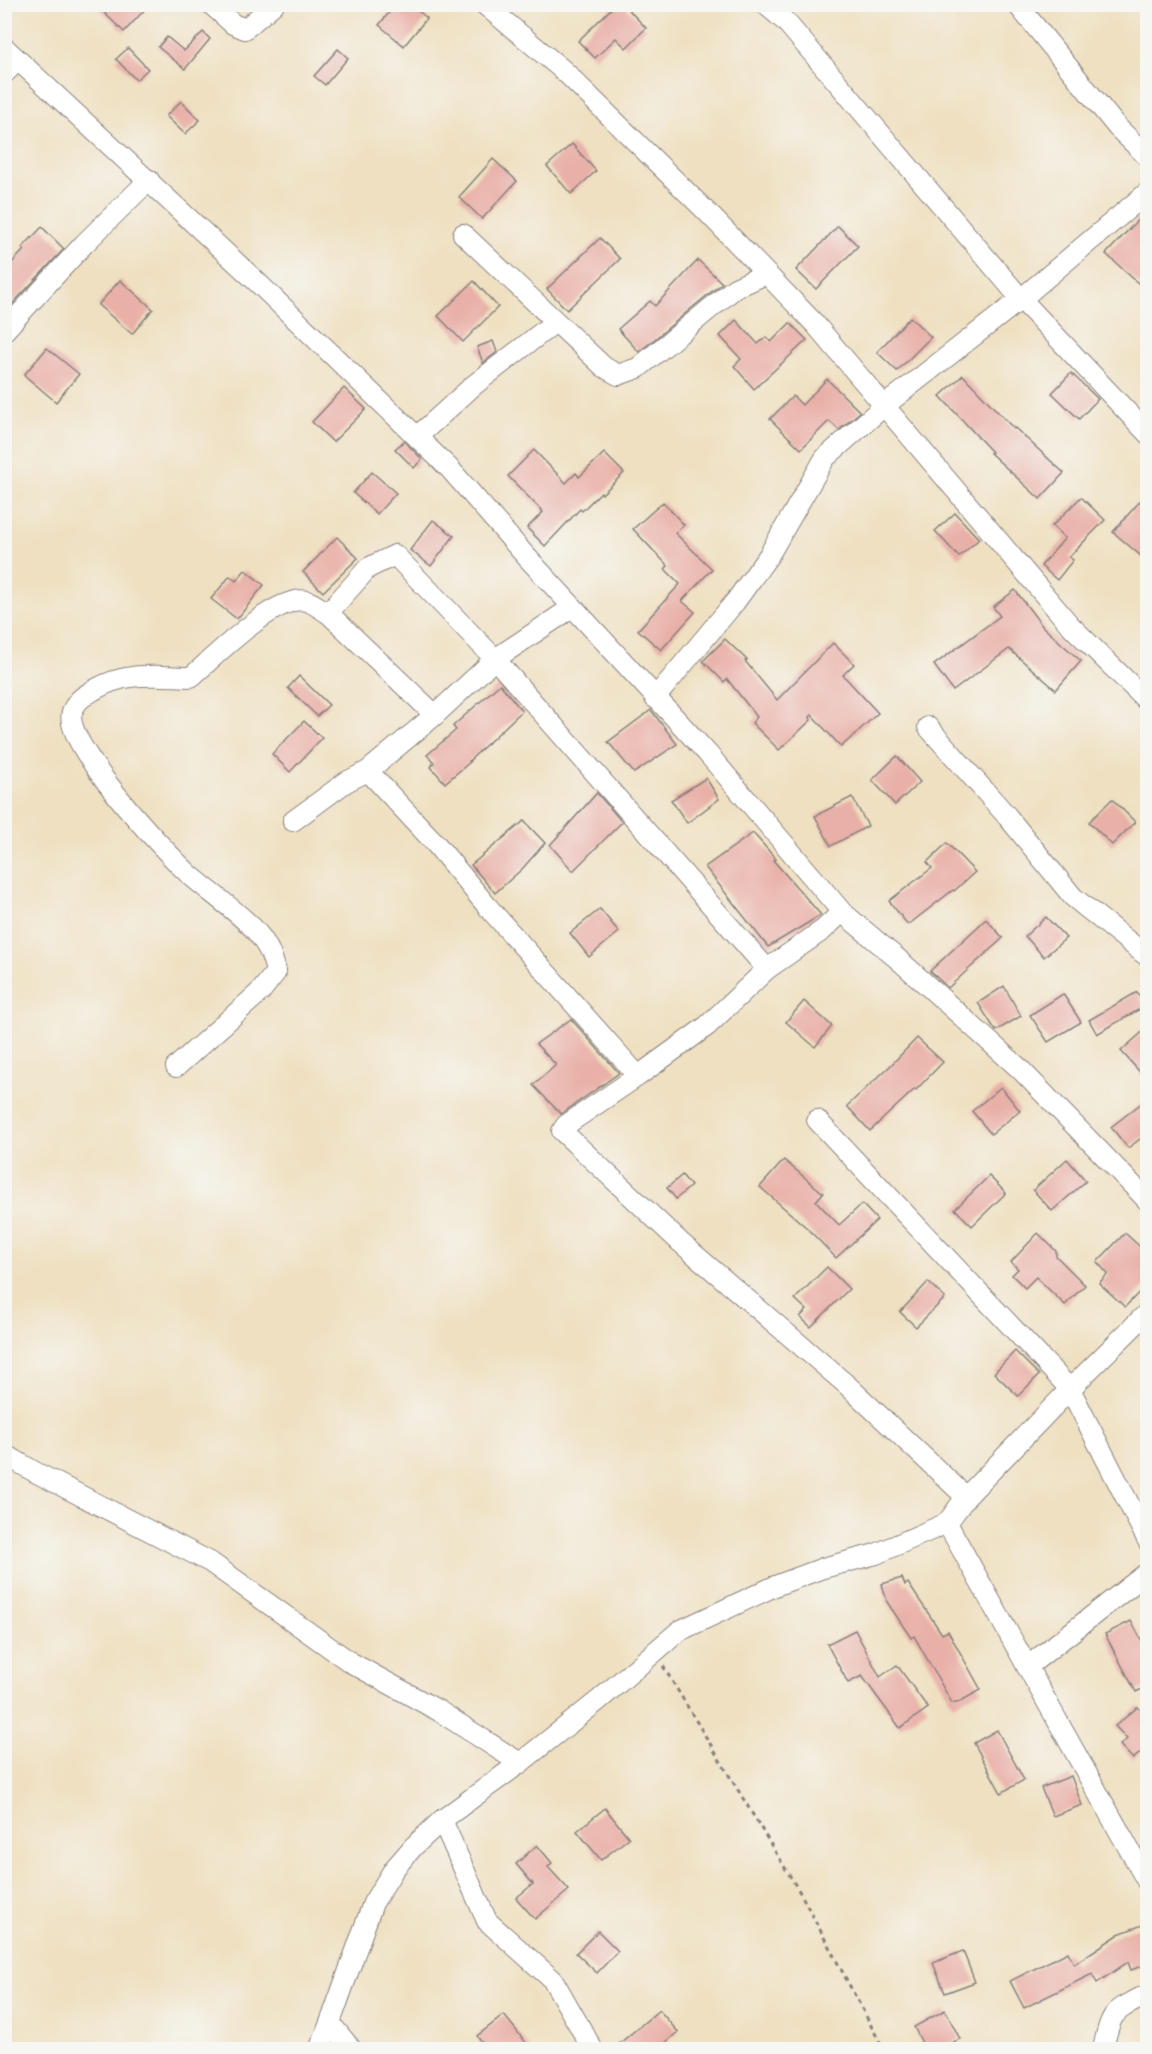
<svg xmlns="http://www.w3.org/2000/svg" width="1152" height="2054" viewBox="0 0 1152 2054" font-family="Delius,sans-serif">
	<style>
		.building { fill: #e9b0a7 }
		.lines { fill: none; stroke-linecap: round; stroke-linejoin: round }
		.street-casing { stroke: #88817e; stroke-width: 22 }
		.path { stroke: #88817e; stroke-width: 3; stroke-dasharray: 4.5 4.5; stroke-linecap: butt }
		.street { stroke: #fff; stroke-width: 20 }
	</style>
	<rect width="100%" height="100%" fill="#f6f6f2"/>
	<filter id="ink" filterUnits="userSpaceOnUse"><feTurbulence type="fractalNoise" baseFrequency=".0167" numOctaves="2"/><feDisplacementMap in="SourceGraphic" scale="12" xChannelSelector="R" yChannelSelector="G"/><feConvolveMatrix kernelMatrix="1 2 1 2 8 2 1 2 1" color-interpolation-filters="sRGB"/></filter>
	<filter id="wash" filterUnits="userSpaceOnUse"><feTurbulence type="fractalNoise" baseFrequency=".008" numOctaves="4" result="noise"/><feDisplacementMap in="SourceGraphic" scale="24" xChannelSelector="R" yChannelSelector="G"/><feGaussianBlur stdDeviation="1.35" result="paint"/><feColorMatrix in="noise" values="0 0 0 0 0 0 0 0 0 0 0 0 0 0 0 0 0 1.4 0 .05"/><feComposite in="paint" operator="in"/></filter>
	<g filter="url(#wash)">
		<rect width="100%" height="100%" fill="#efe0c1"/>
		<g id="blocks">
			<!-- building -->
			<g class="building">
				<path d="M 95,4 L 150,4 L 124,32 Z"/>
				<path d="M 396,4 L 410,4 L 427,18 L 404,46 L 379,25 Z"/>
				<path d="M 616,4 L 623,4 L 646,28 L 626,48 L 616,38 L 595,58 L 578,41 Z"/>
				<path d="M 203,32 L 210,39 L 185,69 L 158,47 L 167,37 L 184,51 Z"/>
				<path d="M 128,48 L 148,69 L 136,80 L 116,59 Z"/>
				<path d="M 338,49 L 348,58 L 325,85 L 314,76 Z"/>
				<path d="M 181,101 L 200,120 L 185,134 L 166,116 Z"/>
				<path d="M 572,144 L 596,171 L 571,194 L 547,166 Z"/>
				<path d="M 493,159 L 517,181 L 482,219 L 459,197 Z"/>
				<path d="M 1148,209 L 1148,292 L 1106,254 Z"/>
				<path d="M 838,226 L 858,246 L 816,289 L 796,270 Z"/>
				<path d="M 42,227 L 64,249 L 4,313 L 4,271 L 24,250 L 22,248 Z"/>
				<path d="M 600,238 L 620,259 L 567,310 L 547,289 Z"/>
				<path d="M 698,260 L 722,283 L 639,352 L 618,329 L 650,301 L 655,306 Z"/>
				<path d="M 120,280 L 153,309 L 132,334 L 98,305 Z"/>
				<path d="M 474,281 L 498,307 L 463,342 L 438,316 Z"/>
				<path d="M 910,317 L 931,337 L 897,371 L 877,352 Z"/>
				<path d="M 736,320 L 758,344 L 766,337 L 771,342 L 790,323 L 807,340 L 754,389 L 734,366 L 741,359 L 720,336 Z"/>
				<path d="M 493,341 L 497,352 L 483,363 L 477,347 Z"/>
				<path d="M 47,348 L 79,374 L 56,402 L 24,375 Z"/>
				<path d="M 1071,373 L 1098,399 L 1079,419 L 1052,393 Z"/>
				<path d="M 963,375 L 1014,429 L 1015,428 L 1064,473 L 1040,499 L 990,453 L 992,452 L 940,396 Z"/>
				<path d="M 827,379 L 860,412 L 839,430 L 829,421 L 801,449 L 770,419 L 793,396 L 802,405 Z"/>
				<path d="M 344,388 L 366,409 L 333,442 L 312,422 Z"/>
				<path d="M 404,441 L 422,459 L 414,468 L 395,449 Z"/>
				<path d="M 534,450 L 566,483 L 576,473 L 579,477 L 604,453 L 624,473 L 602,494 L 601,492 L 582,511 L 580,509 L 545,546 L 527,528 L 543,512 L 508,476 Z"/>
				<path d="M 372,472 L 396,493 L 377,514 L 353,493 Z"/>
				<path d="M 1081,497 L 1105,520 L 1069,557 L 1073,560 L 1057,580 L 1041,566 L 1065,538 L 1052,526 Z"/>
				<path d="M 1140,501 L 1148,508 L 1148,562 L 1113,532 Z"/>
				<path d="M 663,502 L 684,525 L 675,533 L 712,569 L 682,601 L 695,612 L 661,650 L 638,630 L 680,584 L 665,569 L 668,566 L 633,529 Z"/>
				<path d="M 955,513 L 979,539 L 959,557 L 935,531 Z"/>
				<path d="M 433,520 L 454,536 L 431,566 L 410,550 Z"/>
				<path d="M 337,537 L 358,558 L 323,592 L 303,572 Z"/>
				<path d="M 245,570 L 264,585 L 237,619 L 211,599 L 230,576 L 236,581 Z"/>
				<path d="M 1015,590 L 1043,627 L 1081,661 L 1056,690 L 1009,649 L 953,691 L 934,665 L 1000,616 L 993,607 Z"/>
				<path d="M 725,639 L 747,660 L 745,661 L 777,700 L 833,643 L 854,664 L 843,675 L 878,713 L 841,747 L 812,715 L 810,717 L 811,720 L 779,750 L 752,723 L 757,717 L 727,679 L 724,682 L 703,661 Z"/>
				<path d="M 299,676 L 329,705 L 317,716 L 288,688 Z"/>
				<path d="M 500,684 L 522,711 L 469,761 L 470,762 L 445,783 L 431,767 L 434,762 L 427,755 L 456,730 L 453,726 Z"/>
				<path d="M 651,710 L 677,744 L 634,773 L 608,742 Z"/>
				<path d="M 304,721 L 322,738 L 290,772 L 272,754 Z"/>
				<path d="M 897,756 L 920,782 L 895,805 L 872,780 Z"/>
				<path d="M 706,778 L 719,799 L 687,823 L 671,800 Z"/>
				<path d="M 597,793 L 622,822 L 573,871 L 550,845 Z"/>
				<path d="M 852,797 L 868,826 L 831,846 L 815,816 Z"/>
				<path d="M 1112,799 L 1135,822 L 1112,845 L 1089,822 Z"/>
				<path d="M 524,821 L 545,843 L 522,869 L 495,893 L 471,865 Z"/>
				<path d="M 753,833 L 776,859 L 773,860 L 821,915 L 768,947 L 705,867 Z"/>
				<path d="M 947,843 L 975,872 L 954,891 L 953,890 L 908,925 L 889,901 L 932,868 L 927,862 Z"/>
				<path d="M 600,909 L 619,932 L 589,957 L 570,933 Z"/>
				<path d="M 1046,917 L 1066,938 L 1044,957 L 1025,936 Z"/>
				<path d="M 986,919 L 1003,938 L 948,988 L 930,971 Z"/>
				<path d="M 1004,986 L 1021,1016 L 996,1031 L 978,1003 Z"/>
				<path d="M 1137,992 L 1145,1006 L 1097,1034 L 1089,1020 Z"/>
				<path d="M 1063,994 L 1081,1022 L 1048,1042 L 1030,1015 Z"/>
				<path d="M 804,1001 L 832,1026 L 815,1047 L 786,1022 Z"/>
				<path d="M 571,1019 L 619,1073 L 561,1114 L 533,1085 L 556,1065 L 536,1044 Z"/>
				<path d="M 1148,1027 L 1148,1081 L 1121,1051 Z"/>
				<path d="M 917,1038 L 943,1062 L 916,1090 L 915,1089 L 870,1131 L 847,1106 L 890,1066 Z"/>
				<path d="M 1001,1087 L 1020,1111 L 991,1134 L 972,1111 Z"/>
				<path d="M 1148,1098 L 1148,1133 L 1128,1148 L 1111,1127 Z"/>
				<path d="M 1067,1159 L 1086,1181 L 1052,1211 L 1033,1190 Z"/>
				<path d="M 784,1160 L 823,1193 L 816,1201 L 839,1225 L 862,1204 L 877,1220 L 836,1258 L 807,1228 L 760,1187 Z"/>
				<path d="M 682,1175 L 691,1186 L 676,1199 L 667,1188 Z"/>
				<path d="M 989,1176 L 1006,1193 L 972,1226 L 955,1209 Z"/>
				<path d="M 1038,1233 L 1056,1251 L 1056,1256 L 1085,1285 L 1065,1305 L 1036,1277 L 1025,1288 L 1012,1275 L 1018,1269 L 1011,1262 Z"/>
				<path d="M 1125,1233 L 1148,1254 L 1148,1283 L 1125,1307 L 1099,1283 L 1108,1274 L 1097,1262 Z"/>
				<path d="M 827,1267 L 849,1289 L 811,1327 L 800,1317 L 807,1310 L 795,1299 Z"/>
				<path d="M 928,1282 L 945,1298 L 916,1327 L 900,1312 Z"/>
				<path d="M 1015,1351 L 1039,1375 L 1018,1396 L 994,1373 Z"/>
				<path d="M 902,1578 L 905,1585 L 908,1583 L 942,1634 L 948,1631 L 981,1690 L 957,1703 L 952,1703 L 914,1636 L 911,1638 L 887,1602 L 882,1584 Z"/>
				<path d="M 1131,1621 L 1148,1652 L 1148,1686 L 1136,1692 L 1105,1634 Z"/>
				<path d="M 855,1630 L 880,1677 L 897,1665 L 928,1708 L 900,1728 L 862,1676 L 848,1683 L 827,1644 Z"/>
				<path d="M 1138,1707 L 1148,1718 L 1148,1746 L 1133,1759 L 1120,1745 L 1127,1739 L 1115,1726 Z"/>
				<path d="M 997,1730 L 1024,1780 L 1001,1793 L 974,1743 Z"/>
				<path d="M 1071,1776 L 1082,1805 L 1053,1816 L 1041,1788 Z"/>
				<path d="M 605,1808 L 629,1838 L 601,1860 L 577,1831 Z"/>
				<path d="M 537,1845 L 552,1863 L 548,1867 L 569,1890 L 535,1919 L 516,1898 L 533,1884 L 516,1864 Z"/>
				<path d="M 1148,1923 L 1148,1964 L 1131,1970 L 1128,1962 L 1097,1983 L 1092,1974 L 1024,2008 L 1010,1981 L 1068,1952 L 1074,1964 L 1118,1935 L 1118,1934 Z"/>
				<path d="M 598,1931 L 618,1951 L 597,1973 L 576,1953 Z"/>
				<path d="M 963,1951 L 975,1982 L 945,1993 L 933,1963 Z"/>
				<path d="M 659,2010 L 678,2032 L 658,2049 L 613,2049 Z"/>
				<path d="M 945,2010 L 960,2039 L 939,2049 L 925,2049 L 914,2027 Z"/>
				<path d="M 504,2015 L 531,2049 L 487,2049 L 477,2036 Z"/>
			</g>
		</g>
	</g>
	<g filter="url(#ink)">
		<use href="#blocks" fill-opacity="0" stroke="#88817e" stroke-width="1.5"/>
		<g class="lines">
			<!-- street casing -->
			<g class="street-casing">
				<g id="street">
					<path d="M 211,4 L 233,24 L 245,29 L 274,4"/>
					<path d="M 484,4 L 564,71 L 709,214 L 815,324 L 1069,624 L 1148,702"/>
					<path d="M 765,4 L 786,22 L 1021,299 L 1148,434"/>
					<path d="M 1017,4 L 1117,127 L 1148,157"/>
					<path d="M 4,47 L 257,282 L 450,469 L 524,554 L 708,754 L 842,912 L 899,960 L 1020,1069 L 1148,1201"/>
					<path d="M 4,74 L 18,60"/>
					<path d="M 463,234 L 604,367 L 618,375 L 638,368 L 735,288 L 766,274"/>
					<path d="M 4,331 L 84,244 L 149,180"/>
					<path d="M 418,436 L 474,385 L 554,323"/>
					<path d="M 573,607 L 495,659 L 435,715 L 368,771 L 435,843 L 487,906 L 638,1076"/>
					<path d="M 655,698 L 735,602 L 769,555 L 825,458 L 884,406 L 1021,299 L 1148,192"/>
					<path d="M 435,715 L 328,613 L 368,568 L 395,555 L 495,659 L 767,969"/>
					<path d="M 928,727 L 1007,816 L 1073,897 L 1148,957"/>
					<path d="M 293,821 L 346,782 L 368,771"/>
					<path d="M 842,912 L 823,930 L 767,969 L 707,1026 L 638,1076 L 566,1125 L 562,1131 L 680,1242 L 847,1385 L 966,1497"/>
					<path d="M 176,1067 L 261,991 L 276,972 C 272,954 266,942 253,928 C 234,909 211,893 190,875 C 166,853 61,742 72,712 C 76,700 84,696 94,690 C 126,671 155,676 191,677 C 213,658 277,593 307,601 C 314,603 322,610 328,613"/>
					<path d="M 817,1120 L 1070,1389 L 1148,1541"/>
					<path d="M 4,1454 L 35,1472 L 210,1562 L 350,1662 L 439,1711 L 520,1763"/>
					<path d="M 947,1523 L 1148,1883"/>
					<path d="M 1027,1667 L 1148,1572"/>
					<path d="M 442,1820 L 487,1921 L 553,1980 L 593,2050"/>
					<path d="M 330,2023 L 352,2050"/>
					<path d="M 319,2050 L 330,2023 L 373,1903 L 394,1869 L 414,1846 L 442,1820 L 520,1763 L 599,1700 L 679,1631 L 775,1586 L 823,1568 L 876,1554 L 947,1523 L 966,1497 L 1078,1381 L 1148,1312"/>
					<path d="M 1103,2050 C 1111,2010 1113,2012 1148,1994"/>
				</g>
			</g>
			<!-- path -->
			<path class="path" d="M 663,1666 L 802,1896 L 884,2050"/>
			<!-- street -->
			<use href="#street" class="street"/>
		</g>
	</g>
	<!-- margin -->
	<rect width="1152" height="2054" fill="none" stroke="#f6f6f2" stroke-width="24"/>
</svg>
